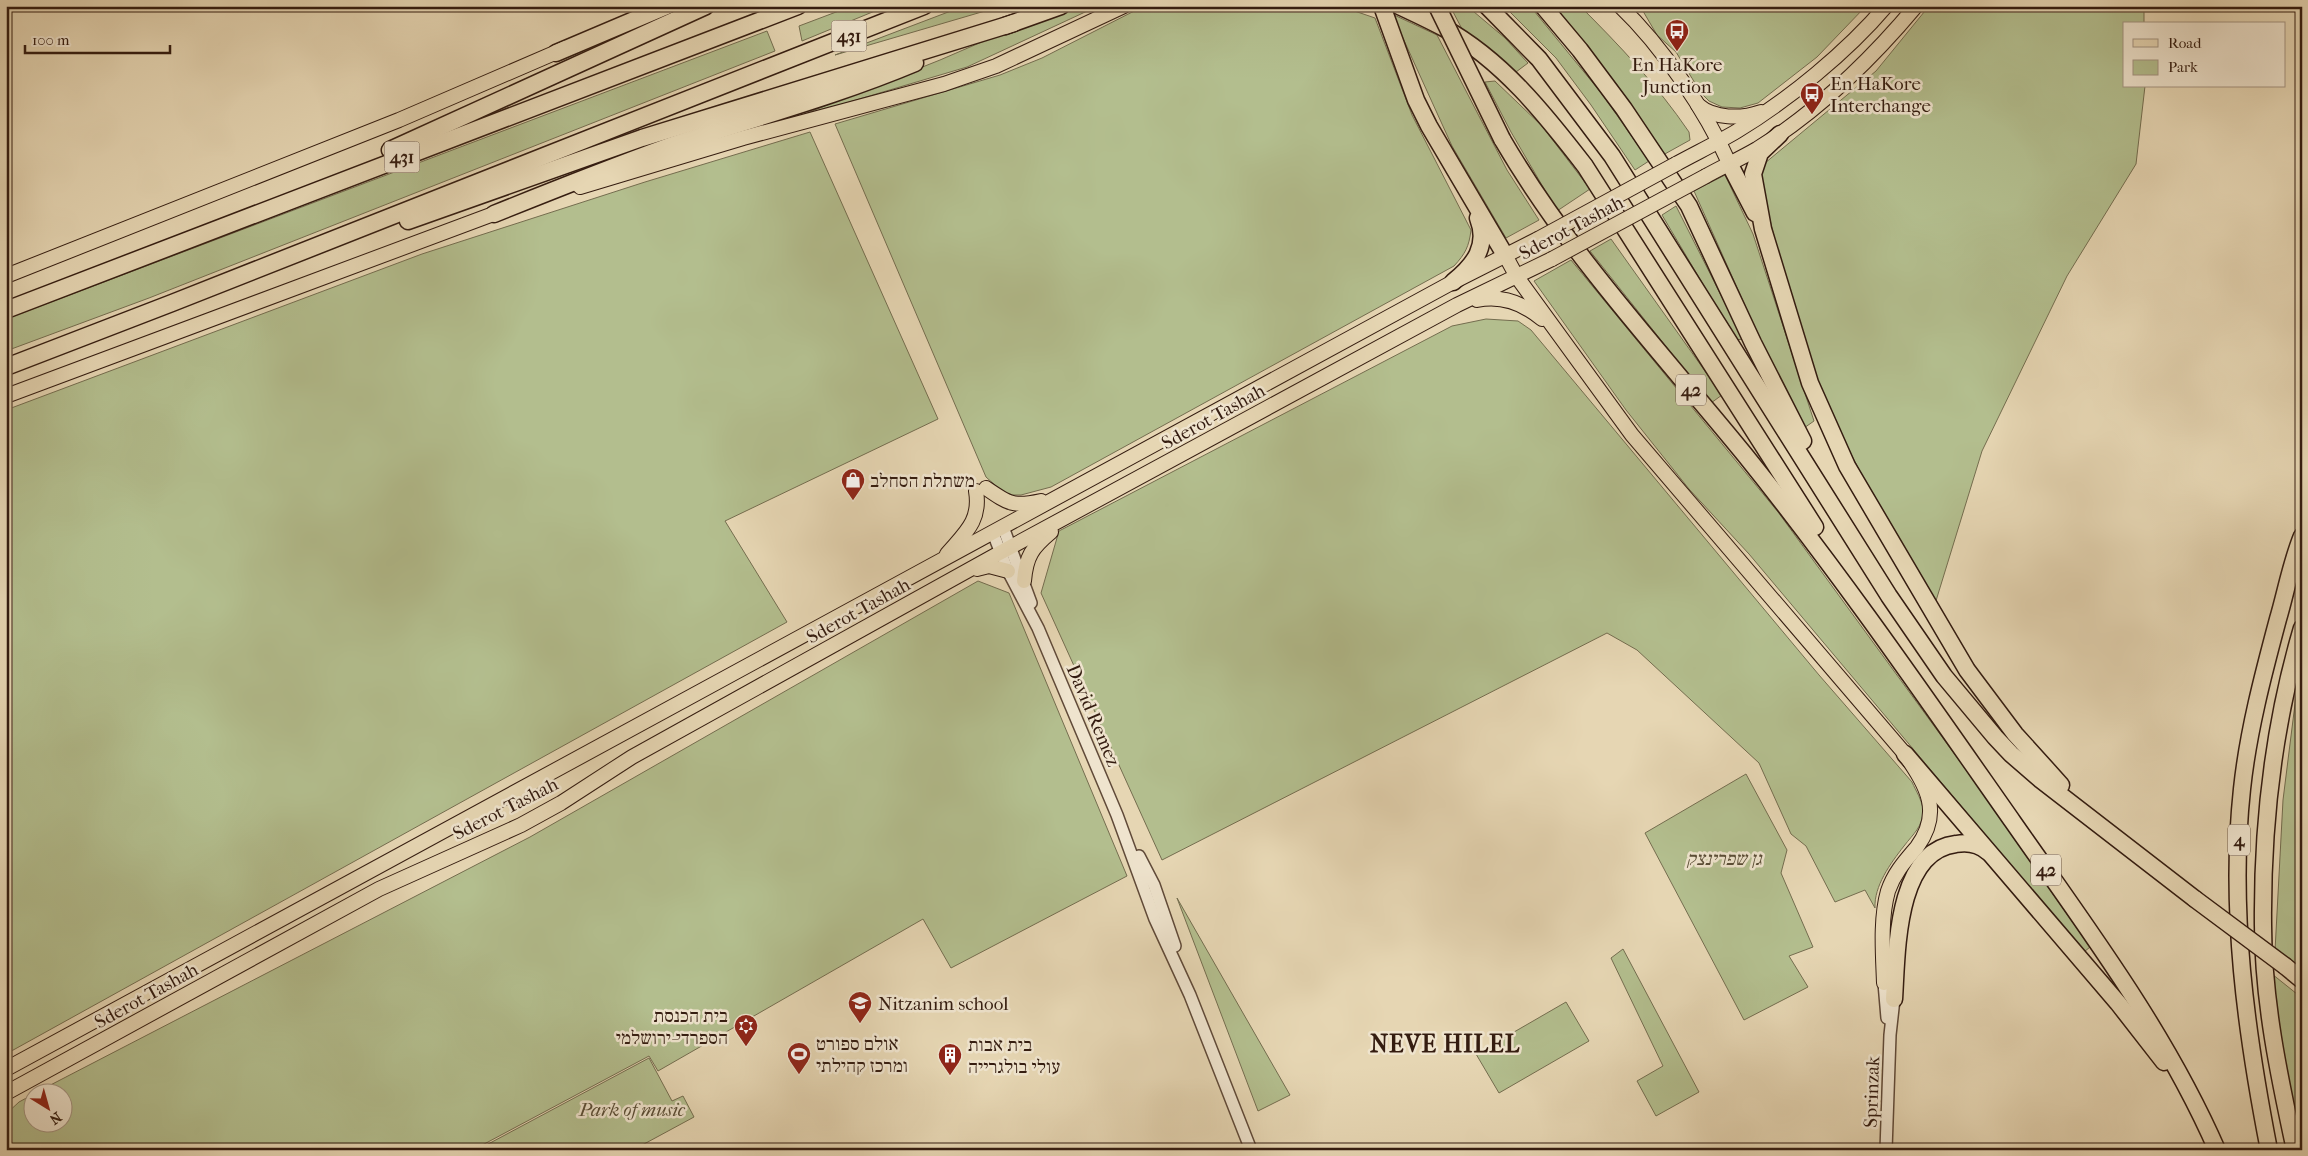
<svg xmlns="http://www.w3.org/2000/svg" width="2308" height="1156" viewBox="0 0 2308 1156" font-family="'IM FELL French Canon','Frank Ruhl Libre',serif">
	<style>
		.green { fill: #b3be8e; stroke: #746d4f }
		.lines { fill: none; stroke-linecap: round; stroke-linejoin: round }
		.minor-casing { stroke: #604a39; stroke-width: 14 }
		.major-casing { stroke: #341c10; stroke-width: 16 }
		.highway-casing { stroke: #341c10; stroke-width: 19 }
		.minor { stroke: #efe4ce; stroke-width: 11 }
		.major { stroke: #e6d6b3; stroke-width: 14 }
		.highway { stroke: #e6d6b3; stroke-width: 16 }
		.major-bridge-casing { stroke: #341c10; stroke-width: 16; stroke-linecap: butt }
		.highway-bridge-casing { stroke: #341c10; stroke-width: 19; stroke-linecap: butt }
		.major-bridge { stroke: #e6d6b3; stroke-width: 14 }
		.highway-bridge { stroke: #e6d6b3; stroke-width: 16 }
		.labels { text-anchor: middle; stroke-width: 5; stroke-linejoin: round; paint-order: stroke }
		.shield { fill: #efe4ce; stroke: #6c5849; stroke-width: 1 }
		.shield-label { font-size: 18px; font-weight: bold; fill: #341c10 }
		.poi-label { font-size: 19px; fill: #341c10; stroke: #efe4ce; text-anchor: start }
		.street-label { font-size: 19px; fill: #341c10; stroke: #efe4ce }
		.park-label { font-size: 19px; font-style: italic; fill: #5a4d36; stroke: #efe4ce }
		.district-label { font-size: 24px; font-weight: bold; letter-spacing: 1px; fill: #341c10; stroke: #efe4ce }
	</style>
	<rect width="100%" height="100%" fill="#e6d6b3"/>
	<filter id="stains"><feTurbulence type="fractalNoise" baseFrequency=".004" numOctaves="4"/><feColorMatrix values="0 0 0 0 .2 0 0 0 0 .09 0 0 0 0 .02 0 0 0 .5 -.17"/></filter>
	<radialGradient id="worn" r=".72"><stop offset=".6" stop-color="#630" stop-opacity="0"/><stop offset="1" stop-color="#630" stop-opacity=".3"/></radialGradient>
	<!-- green -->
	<g class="green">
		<path d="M 852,6 L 887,6 L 802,41 L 799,26 Z"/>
		<path d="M 964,6 L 1002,6 L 835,55 Z"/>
		<path d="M 1065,6 L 1098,6 L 967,67 L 792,119 L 940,60 Z"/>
		<path d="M 1144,6 L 1340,6 L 1375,18 L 1412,115 L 1471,230 C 1469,247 1465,254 1454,266 L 1051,487 L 1021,495 L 1006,495 L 986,477 L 835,124 L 1000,75 L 1042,58 Z"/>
		<path d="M 1450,6 L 1467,6 L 1505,38 L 1528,63 L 1516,72 L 1462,29 Z"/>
		<path d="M 1504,6 L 1530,6 L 1602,94 L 1649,161 L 1635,170 L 1591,105 L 1556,58 Z"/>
		<path d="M 1553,6 L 1580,6 C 1620,46 1657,85 1689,132 L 1690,140 L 1663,155 Z"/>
		<path d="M 1640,6 L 1866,6 L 1817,57 L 1758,103 L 1740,108 L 1722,107 L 1709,101 L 1701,93 L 1676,52 L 1657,35 Z"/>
		<path d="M 1929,6 L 2144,6 L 2144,24 L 2124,24 L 2124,86 L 2145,86 L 2136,164 L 2067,276 L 1982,451 L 1935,604 C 1895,533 1850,462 1820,386 C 1793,320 1777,248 1760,179 L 1765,163 L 1876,71 Z"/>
		<path d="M 1392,14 L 1437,35 L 1507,170 L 1539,220 L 1506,238 L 1452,146 Z"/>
		<path d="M 767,31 L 775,51 L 149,298 L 6,351 L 6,319 Z"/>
		<path d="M 1495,81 L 1542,126 L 1590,189 L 1557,211 L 1511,132 L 1485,82 Z"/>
		<path d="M 810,132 L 938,419 L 725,521 L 787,622 L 6,1054 L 6,410 L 422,254 L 645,182 Z"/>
		<path d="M 1725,175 L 1753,234 L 1814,421 L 1804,428 L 1763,346 L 1694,191 Z"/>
		<path d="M 1676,206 L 1743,339 L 1736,340 L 1662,215 Z"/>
		<path d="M 1611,239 L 1722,395 L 1711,403 L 1590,251 Z"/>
		<path d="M 1571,260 L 1778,512 L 1964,767 L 2090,947 L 2084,952 L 1749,554 L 1689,489 L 1626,410 L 1534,281 Z"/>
		<path d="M 1486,319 L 1518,321 L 1531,330 L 1819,675 L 1912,782 C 1916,791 1922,800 1923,810 C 1923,827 1913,834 1904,846 C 1890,864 1874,886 1875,908 L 1865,890 L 1835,902 L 1806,846 L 1791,834 L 1759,763 L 1637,650 L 1607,633 L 1162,860 L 1041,593 L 1059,531 L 1452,326 Z"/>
		<path d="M 978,581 L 1009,593 L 1127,876 L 951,968 L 923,919 L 658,1071 L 649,1056 L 473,1150 L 8,1150 L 6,1114 L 19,1102 L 32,1095 L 32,1124 L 62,1124 L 62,1094 L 35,1093 L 530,837 Z"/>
		<path d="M 2298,680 L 2302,680 L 2302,973 L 2275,951 L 2283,800 Z"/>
		<path d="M 1746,774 L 1787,850 L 1781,873 L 1813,947 L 1789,956 L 1808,987 L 1744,1020 L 1645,833 Z"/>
		<path d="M 1177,898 L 1290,1095 L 1258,1111 Z"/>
		<path d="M 1623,949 L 1699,1092 L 1656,1116 L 1637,1081 L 1663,1066 L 1611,958 Z"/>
		<path d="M 2272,974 L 2302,998 L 2302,1141 L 2284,1057 Z"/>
		<path d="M 1566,1002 L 1589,1041 L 1499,1093 L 1476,1054 Z"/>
		<path d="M 649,1058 L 672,1101 L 683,1096 L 694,1117 L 633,1150 L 477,1150 Z"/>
	</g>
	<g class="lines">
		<!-- minor casing -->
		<g class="minor-casing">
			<g id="minor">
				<path d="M 1003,527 L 1031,603"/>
				<path d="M 993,533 L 1008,571 L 1038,628 L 1117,815 L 1155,919 L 1190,995 L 1251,1150"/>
				<path d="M 1139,856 L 1154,885 L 1175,946"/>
				<path d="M 1884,983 L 1887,1018"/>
				<path d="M 1886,1150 L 1890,1035 L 1894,999"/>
			</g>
		</g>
		<!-- major casing -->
		<g class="major-casing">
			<g id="major">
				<path d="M 1620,6 C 1662,46 1706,111 1729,163"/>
				<path d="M 1698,105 C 1714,119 1741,119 1761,112"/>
				<path d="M 1676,164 C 1696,153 1717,143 1737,131 C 1788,100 1847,52 1886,6"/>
				<path d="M 1706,176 C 1722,167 1740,159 1757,149 C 1818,111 1870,61 1916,6"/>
				<path d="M 580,187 L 743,138 L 944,84 L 996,66 L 1124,6"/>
				<path d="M 1505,255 L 1517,277 L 1632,435 L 1905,754 C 1926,786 1943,811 1917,847 C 1905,861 1894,873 1888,891 C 1880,919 1883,954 1884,983"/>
				<path d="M 6,276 L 399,120 L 566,48"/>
				<path d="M 1477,300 C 1502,295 1523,303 1542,319"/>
				<path d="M 6,396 L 504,210"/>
				<path d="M 986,488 C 1009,504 1013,507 1041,501"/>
				<path d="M 947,554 C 965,533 981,521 976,491"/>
				<path d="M 977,569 L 989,566 L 1008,571"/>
				<path d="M 1024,581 C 1026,556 1032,548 1051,532"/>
				<path d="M 6,1069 L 1453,282 L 1538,239"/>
				<path d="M 6,1093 L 379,889 L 521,825 L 561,803 L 632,757 L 994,556 L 1457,305 L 1552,259"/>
			</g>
		</g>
		<!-- highway casing -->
		<g class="highway-casing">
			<g id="highway">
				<path d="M 1382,6 L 1416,100 L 1429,126 L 1505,255"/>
				<path d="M 1399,6 C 1414,13 1429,20 1444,28 C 1502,60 1545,114 1585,166 L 1815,527"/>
				<path d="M 1487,6 L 1539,59 L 1612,156 L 1889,596 L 1944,676 L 1995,737 L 2011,754 L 2041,780 L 2195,899"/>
				<path d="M 1543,6 L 1580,50 L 1624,109 L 1689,206 L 1753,343 L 1803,441"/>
				<path d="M 1005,26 L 1061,6"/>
				<path d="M 556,53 L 667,6"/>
				<path d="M 1780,134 L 1760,153 L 1753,174 L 1763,229 L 1810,383 L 1847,466 L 1967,670 L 2015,734 L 2061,785"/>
				<path d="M 1502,139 C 1569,254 1661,352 1745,455 C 1840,573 1926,698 2013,822 C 2087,928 2165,1031 2217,1150"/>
				<path d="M 390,150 L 706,6"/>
				<path d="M 1729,163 L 1755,213"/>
				<path d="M 494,214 C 551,191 609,168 667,147 C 750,119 834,97 915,63"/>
				<path d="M 408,221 L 642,138 L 1014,23"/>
				<path d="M 1453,282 C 1474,265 1489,246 1478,218"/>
				<path d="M 6,310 L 798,6"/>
				<path d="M 6,367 L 172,303 L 924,6"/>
				<path d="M 1905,754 L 2118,1003 L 2164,1062"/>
				<path d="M 2285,966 L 2302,980"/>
				<path d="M 1894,999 C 1897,955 1895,851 1956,844 C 1967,842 1979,844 1988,852"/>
				<path d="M 2269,1150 C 2246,1032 2229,910 2242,789 C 2248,732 2263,675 2278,619 C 2286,592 2291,563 2302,536"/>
				<path d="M 2295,1150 C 2279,1076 2263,1000 2263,925 C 2262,826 2274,723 2302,628"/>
			</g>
		</g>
		<!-- minor -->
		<use href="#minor" class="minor"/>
		<!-- major -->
		<use href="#major" class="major"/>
		<!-- highway -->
		<use href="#highway" class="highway"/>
		<!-- major-bridge casing -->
		<g class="major-bridge-casing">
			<g id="major-bridge">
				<path d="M 1538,239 L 1676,164"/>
				<path d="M 1552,259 L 1706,176"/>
			</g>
		</g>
		<!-- highway-bridge casing -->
		<g class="highway-bridge-casing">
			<g id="highway-bridge">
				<path d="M 1437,6 L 1502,139"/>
				<path d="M 2195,899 L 2285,966"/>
			</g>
		</g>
		<!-- major-bridge -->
		<use href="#major-bridge" class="major-bridge"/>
		<!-- highway-bridge -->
		<use href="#highway-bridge" class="highway-bridge"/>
	</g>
	<!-- icons -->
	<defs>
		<g id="bus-pin" transform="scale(1.25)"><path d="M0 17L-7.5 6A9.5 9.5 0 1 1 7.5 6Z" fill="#8f2418" stroke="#efe4ce"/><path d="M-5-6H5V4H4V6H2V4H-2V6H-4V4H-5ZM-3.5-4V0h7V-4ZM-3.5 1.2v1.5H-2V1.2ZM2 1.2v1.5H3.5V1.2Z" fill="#fff"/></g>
		<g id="shop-pin" transform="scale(1.25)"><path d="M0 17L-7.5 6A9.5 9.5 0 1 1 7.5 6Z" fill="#8f2418" stroke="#efe4ce"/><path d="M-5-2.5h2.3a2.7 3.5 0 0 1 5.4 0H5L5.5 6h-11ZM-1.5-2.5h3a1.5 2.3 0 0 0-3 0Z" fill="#fff"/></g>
		<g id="school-pin" transform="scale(1.25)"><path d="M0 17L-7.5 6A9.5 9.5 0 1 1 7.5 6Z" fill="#8f2418" stroke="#efe4ce"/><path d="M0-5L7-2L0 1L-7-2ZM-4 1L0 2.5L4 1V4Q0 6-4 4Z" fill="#fff"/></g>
		<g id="synagogue-pin" transform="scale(1.25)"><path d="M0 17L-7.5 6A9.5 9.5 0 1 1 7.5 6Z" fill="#8f2418" stroke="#efe4ce"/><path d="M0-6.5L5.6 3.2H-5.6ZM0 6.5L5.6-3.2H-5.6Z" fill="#fff"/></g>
		<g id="stadium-pin" transform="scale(1.25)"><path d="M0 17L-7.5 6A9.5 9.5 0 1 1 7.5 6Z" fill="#8f2418" stroke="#efe4ce"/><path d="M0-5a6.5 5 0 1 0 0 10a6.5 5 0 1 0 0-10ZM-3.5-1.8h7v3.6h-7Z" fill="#fff"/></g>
		<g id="building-pin" transform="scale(1.25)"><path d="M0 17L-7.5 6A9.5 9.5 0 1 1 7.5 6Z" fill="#8f2418" stroke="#efe4ce"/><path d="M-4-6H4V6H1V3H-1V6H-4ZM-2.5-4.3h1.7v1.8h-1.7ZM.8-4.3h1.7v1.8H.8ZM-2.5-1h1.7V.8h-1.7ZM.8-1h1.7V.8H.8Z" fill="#fff"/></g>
	</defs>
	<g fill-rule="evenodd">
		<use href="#bus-pin" x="1677" y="31"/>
		<use href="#bus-pin" x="1812" y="94"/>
		<use href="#shop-pin" x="853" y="480"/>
		<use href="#school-pin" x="860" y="1003"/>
		<use href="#synagogue-pin" x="746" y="1026"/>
		<use href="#stadium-pin" x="799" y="1054"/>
		<use href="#building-pin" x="950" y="1055"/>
	</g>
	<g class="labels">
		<!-- shield labels -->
		<g class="shield">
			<rect x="831.5" y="20.5" width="35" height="31" rx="4"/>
			<rect x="384.5" y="141.5" width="35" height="31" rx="4"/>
			<rect x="1676" y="374.5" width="30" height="31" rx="4"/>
			<rect x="2228" y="824.5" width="22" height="31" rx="4"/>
			<rect x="2031" y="854.5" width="30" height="31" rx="4"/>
		</g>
		<g class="shield-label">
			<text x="849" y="42">431</text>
			<text x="402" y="163">431</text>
			<text x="1691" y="396">42</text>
			<text x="2239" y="846">4</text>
			<text x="2046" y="876">42</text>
		</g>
		<!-- poi labels -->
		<g class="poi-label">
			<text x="1677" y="71" text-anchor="middle">En HaKore<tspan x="1677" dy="22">Junction</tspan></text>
			<text x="1830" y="90">En HaKore<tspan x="1830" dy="22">Interchange</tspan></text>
			<text x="870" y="487">משתלת הסחלב</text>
			<text x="878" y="1010">Nitzanim school</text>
			<text x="728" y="1022" text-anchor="end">בית הכנסת<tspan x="728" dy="22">הספרדי-ירושלמי</tspan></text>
			<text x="816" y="1050">אולם ספורט<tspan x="816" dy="22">ומרכז קהילתי</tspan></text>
			<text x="968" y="1051">בית אבות<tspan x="968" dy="22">עולי בולגרייה</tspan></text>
		</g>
		<!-- street labels -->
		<g class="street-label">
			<text transform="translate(1571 227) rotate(-28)" y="7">Sderot Tashah</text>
			<text transform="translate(1213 416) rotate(-29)" y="7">Sderot Tashah</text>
			<text transform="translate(858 610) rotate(-29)" y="7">Sderot Tashah</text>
			<text transform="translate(1094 715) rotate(67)" y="7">David Remez</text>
			<text transform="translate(505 808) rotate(-27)" y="7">Sderot Tashah</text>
			<text transform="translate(146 995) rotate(-29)" y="7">Sderot Tashah</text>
			<text transform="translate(1871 1092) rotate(-88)" y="7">Sprinzak</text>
		</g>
		<!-- park labels -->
		<g class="park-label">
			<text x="1724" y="865">גן שפרינצק</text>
			<text x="632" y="1116">Park of music</text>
		</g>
		<!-- district labels -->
		<g class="district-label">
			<text x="1445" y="1052">NEVE HILEL</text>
		</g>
	</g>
	<!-- margin -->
	<rect width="2308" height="1156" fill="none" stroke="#e6d6b3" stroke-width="25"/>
	<rect x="8" y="8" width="2293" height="1141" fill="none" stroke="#341c10" stroke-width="2.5"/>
	<rect x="12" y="12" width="2283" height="1131" fill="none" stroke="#341c10"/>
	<!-- legend -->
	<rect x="2123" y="22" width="162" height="65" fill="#efe4ce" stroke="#a49482"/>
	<rect x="2133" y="39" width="25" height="8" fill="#e6d6b3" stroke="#a49482"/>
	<text x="2168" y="48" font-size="15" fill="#341c10">Road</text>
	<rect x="2133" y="60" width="25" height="15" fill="#b3be8e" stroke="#a49482"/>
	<text x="2168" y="72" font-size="15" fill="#341c10">Park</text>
	<!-- north arrow -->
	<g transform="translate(48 1108) rotate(143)"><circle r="24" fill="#efe4ce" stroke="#a49482"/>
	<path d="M0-4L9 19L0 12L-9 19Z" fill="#8f2418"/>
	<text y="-8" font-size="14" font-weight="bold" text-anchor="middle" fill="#341c10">N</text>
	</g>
	<!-- scale -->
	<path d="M25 45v8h145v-8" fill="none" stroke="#341c10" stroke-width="2.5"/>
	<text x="32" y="45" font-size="15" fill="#341c10" stroke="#efe4ce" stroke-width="4" paint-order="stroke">100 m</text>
	<rect width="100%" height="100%" filter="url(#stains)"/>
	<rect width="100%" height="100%" fill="url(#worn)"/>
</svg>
